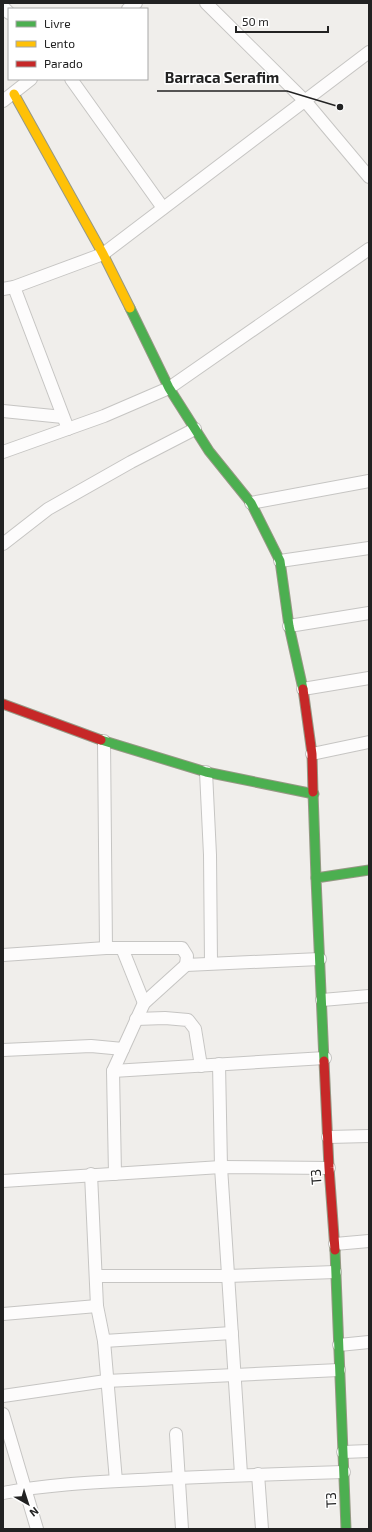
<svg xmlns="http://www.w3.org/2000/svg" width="372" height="1532" viewBox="0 0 372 1532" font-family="'Exo 2',sans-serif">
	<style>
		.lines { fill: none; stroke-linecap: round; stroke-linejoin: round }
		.street-casing { stroke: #c6c5c3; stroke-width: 14 }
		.fast-casing { stroke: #969884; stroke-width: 11 }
		.slow-casing { stroke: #969884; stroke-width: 11 }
		.jam-casing { stroke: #969884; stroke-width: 11 }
		.street { stroke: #fdfcfc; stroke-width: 12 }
		.fast { stroke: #4caf50; stroke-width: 9 }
		.slow { stroke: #ffc107; stroke-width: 9 }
		.jam { stroke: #c62828; stroke-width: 9 }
		.labels { text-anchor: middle; stroke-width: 3; stroke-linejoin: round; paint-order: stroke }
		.street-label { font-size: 14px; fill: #222; stroke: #fff }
		.leader { fill: none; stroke: #222; stroke-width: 1.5 }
		.callout-dot { fill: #222; stroke: #fff; stroke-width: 1.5 }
		.callout-label { font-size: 15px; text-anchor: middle; font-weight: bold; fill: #222; stroke: #fff; stroke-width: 3; stroke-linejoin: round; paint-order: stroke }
	</style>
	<rect width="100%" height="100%" fill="#f0eeeb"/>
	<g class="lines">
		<!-- street casing -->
		<g class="street-casing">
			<g id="street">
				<path d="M 206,3 L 306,102 L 369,177"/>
				<path d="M 3,7 L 9,13"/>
				<path d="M 128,9 L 136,3"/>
				<path d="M 71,79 L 163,208"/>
				<path d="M 3,101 L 31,79"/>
				<path d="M 14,287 L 68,429"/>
				<path d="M 3,289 L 14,287 L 103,254 L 369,52"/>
				<path d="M 3,411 L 63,417"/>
				<path d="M 3,452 L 104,416 L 169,388 L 369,249"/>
				<path d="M 251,503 L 369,481"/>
				<path d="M 3,544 L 48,509 L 131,462 L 195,429"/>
				<path d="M 280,561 L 369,548"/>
				<path d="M 289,626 L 369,613"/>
				<path d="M 303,689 L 369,678"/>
				<path d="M 104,741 L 106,948"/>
				<path d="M 312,754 L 369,742"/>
				<path d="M 206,772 L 210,855 L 211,963"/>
				<path d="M 122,948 L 144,1003"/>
				<path d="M 3,955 L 106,948 L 182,948 L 187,956 L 186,965 L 320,959"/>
				<path d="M 322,1000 L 369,996"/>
				<path d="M 136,1019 L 165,1018 L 188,1020 L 195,1029 L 201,1066"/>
				<path d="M 3,1050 L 91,1046 L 123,1049"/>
				<path d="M 219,1064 L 221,1167 L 241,1474"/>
				<path d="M 113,1071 L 325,1058"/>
				<path d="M 328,1137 L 369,1136"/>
				<path d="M 91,1174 L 97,1306 L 104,1341 L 116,1481"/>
				<path d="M 115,1174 L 113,1071 L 144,1003 L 186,965"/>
				<path d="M 3,1181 L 221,1167 L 329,1168"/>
				<path d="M 335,1244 L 369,1241"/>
				<path d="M 97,1276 L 228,1276 L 335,1272"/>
				<path d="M 3,1314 L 97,1306"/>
				<path d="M 104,1341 L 232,1333"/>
				<path d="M 339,1345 L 369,1342"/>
				<path d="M 3,1396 L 106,1381 L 339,1370"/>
				<path d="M 3,1414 L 37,1529"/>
				<path d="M 176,1434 L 182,1529"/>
				<path d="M 343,1452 L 369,1451"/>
				<path d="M 258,1474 L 262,1529"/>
				<path d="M 3,1493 C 54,1483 107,1482 158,1479 C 220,1476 282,1474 344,1472"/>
			</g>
		</g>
		<!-- fast casing -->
		<g class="fast-casing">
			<g id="fast">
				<path d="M 130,308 L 169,388 L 209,451 L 251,503 L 280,561 L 289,626 L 303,689"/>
				<path d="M 101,740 L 206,772 L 314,794"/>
				<path d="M 313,792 L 316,878"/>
				<path d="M 324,1061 L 316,878 L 369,870"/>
				<path d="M 335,1250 L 346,1529"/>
			</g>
		</g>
		<!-- slow casing -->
		<g class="slow-casing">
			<path id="slow" d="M 14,94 L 103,254 L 130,308"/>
		</g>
		<!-- jam casing -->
		<g class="jam-casing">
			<g id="jam">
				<path d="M 303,689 L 312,754 L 313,792"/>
				<path d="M 3,704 L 101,740"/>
				<path d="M 324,1061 L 329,1168 L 335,1250"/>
			</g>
		</g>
		<!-- street -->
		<use href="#street" class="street"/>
		<!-- fast -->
		<use href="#fast" class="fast"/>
		<!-- slow -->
		<use href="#slow" class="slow"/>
		<!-- jam -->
		<use href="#jam" class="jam"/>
	</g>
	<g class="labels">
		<!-- street labels -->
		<g class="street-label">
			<text transform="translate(316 1177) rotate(-94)" y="5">T3</text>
			<text transform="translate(331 1500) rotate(-92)" y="5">T3</text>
		</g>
	</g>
	<!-- callouts -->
	<path class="leader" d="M340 107L287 91H157"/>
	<circle class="callout-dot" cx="340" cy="107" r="4"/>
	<g class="callout-label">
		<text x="222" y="83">Barraca Serafim</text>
	</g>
	<!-- border -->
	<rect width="372" height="1532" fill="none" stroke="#222222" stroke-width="8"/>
	<!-- legend -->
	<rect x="8" y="8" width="140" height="72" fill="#ffffff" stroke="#a7a7a7"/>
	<rect x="16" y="21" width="20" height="6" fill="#4caf50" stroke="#a7a7a7"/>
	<text x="44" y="28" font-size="12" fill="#222222">Livre</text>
	<rect x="16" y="41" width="20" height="6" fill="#ffc107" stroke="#a7a7a7"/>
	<text x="44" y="48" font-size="12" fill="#222222">Lento</text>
	<rect x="16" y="61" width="20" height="6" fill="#c62828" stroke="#a7a7a7"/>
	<text x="44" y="68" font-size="12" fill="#222222">Parado</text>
	<!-- north arrow -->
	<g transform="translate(28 1504) rotate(141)" stroke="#ffffff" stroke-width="3" paint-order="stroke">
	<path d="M0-3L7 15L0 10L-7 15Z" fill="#222222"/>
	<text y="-6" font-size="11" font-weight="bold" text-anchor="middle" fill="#222222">N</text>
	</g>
	<!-- scale -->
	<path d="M236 26v6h92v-6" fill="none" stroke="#222222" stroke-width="2"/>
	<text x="242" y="26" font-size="12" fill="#222222" stroke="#ffffff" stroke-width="3" paint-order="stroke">50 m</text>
</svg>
